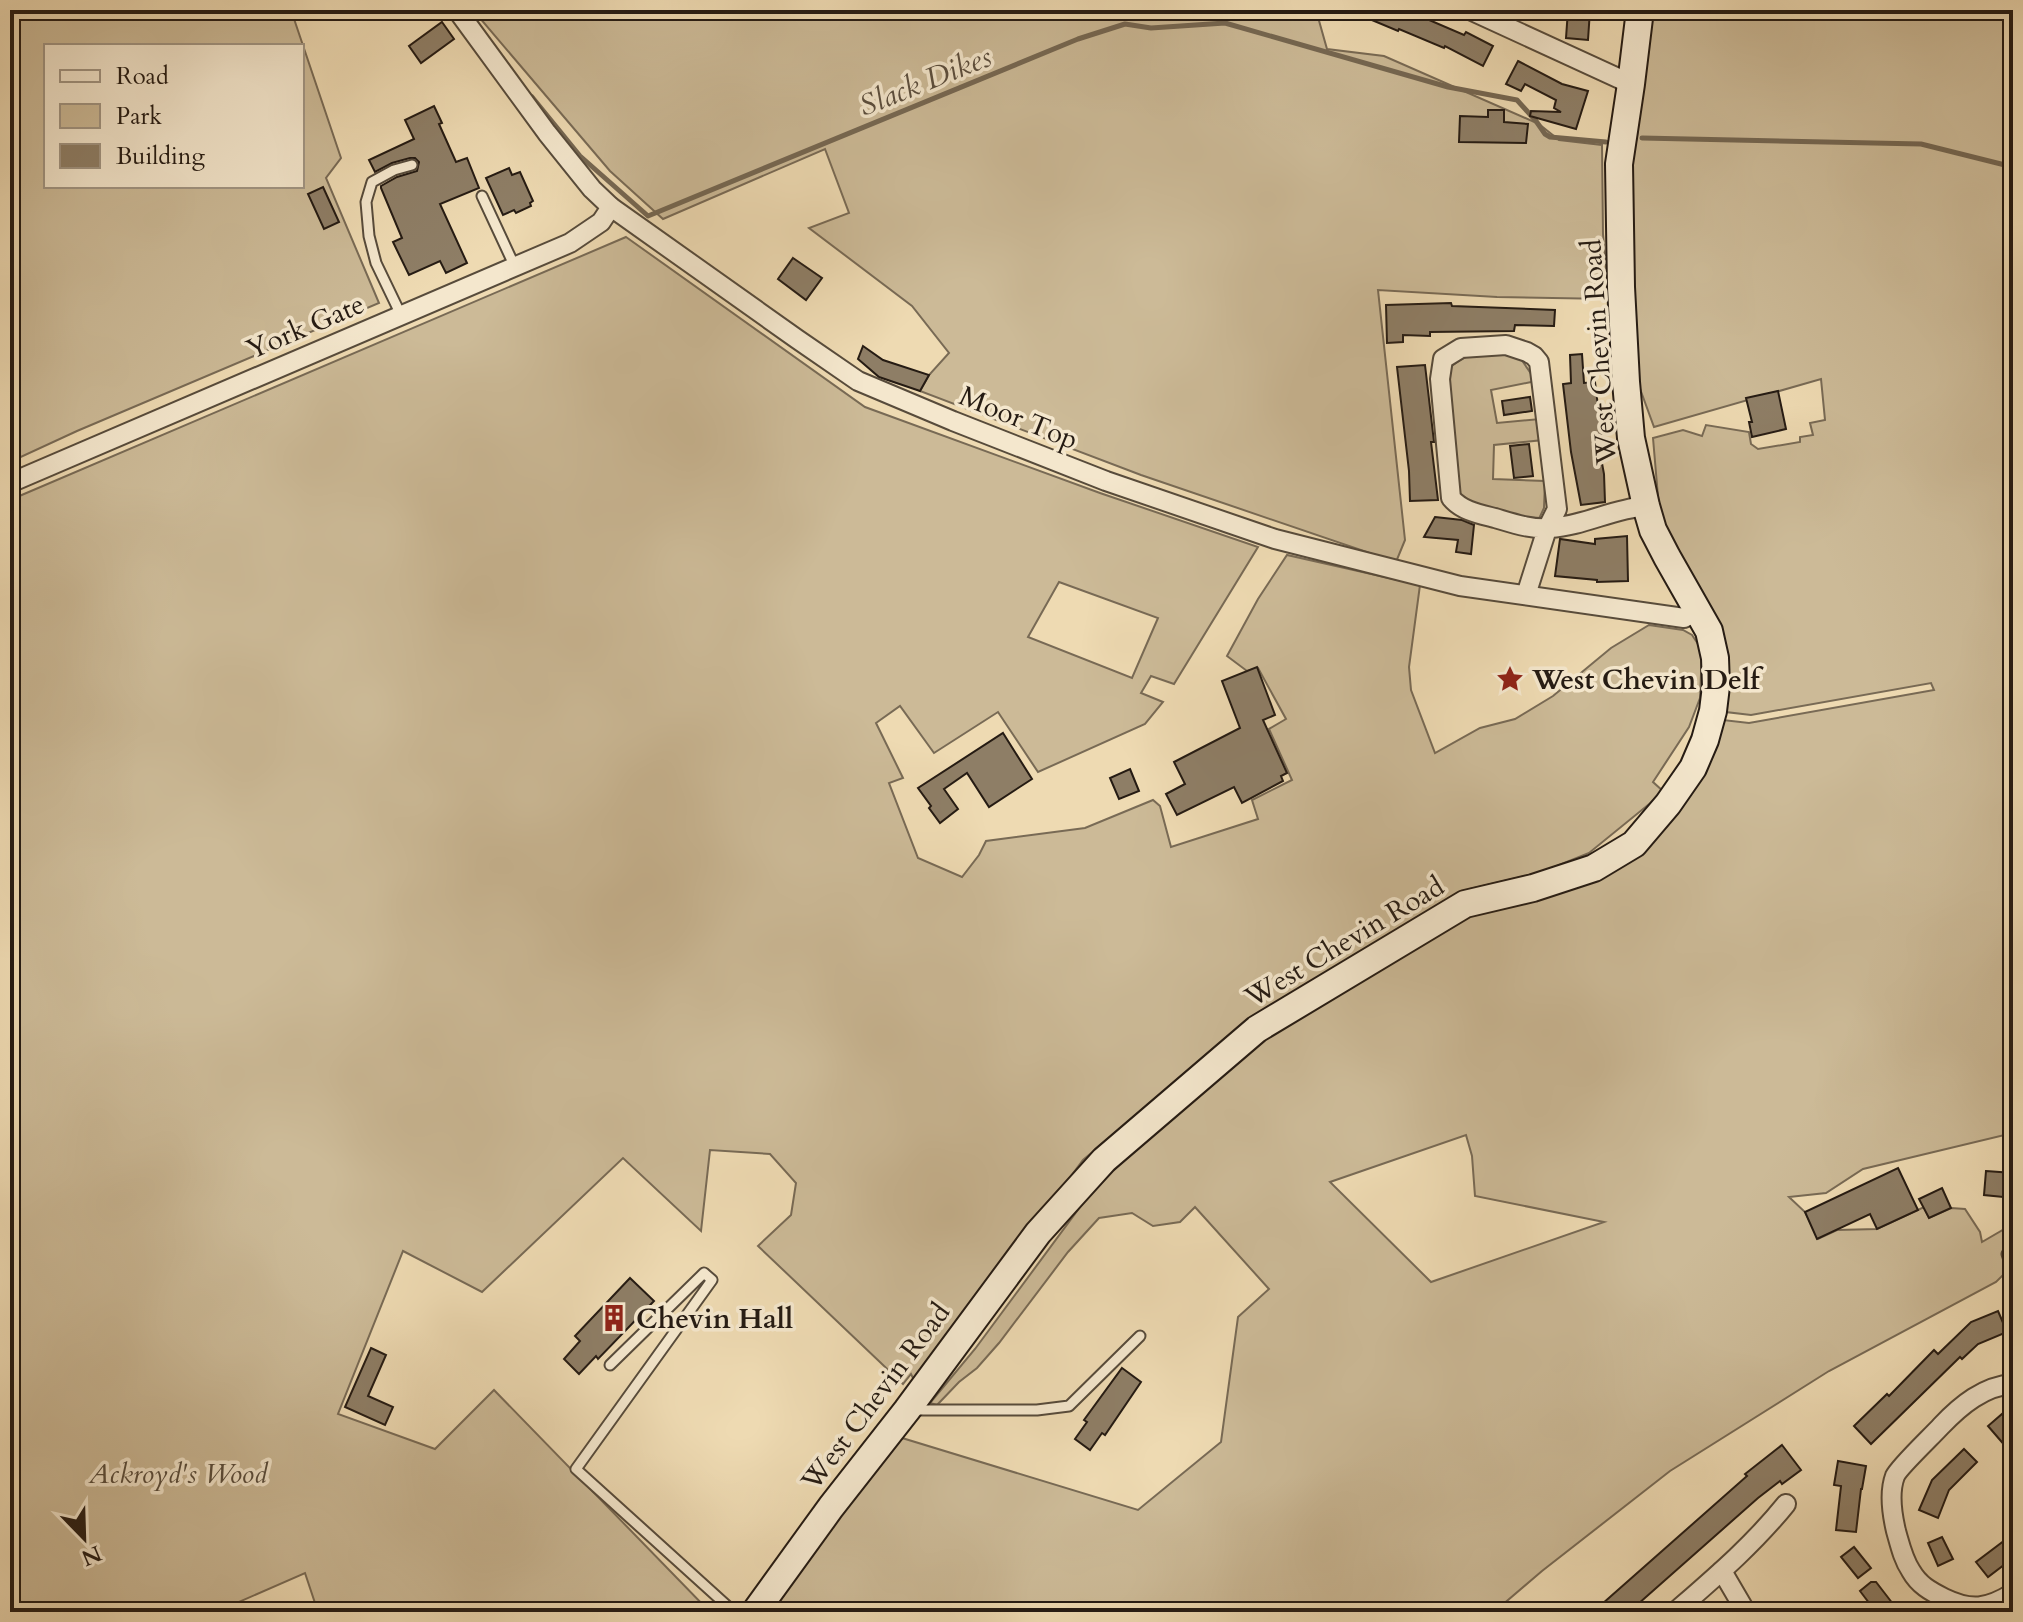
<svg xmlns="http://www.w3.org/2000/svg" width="2023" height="1622" viewBox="0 0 2023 1622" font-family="Cardo,serif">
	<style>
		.green { fill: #ccba97; stroke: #786a55; stroke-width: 2; fill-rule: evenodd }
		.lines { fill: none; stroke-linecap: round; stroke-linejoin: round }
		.stream { stroke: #756752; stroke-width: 5 }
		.building { fill: #8e7e66; stroke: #251b13; stroke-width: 2 }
		.lane-casing { stroke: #574b3b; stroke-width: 13 }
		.street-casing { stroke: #574b3b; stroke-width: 22 }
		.secondary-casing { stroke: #251b13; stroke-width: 30 }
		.lane { stroke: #f4e7cd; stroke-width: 9 }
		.street { stroke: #f4e7cd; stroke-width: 18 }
		.secondary { stroke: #f4e7cd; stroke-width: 26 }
		.labels { text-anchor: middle; stroke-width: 7; stroke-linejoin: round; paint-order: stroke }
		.street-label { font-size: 28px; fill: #251b13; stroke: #f4e7cd }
		.poi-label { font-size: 28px; font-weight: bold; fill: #251b13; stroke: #f4e7cd; text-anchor: start }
		.park-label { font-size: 28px; font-style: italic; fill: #574b3b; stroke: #f4e7cd }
		.water-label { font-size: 30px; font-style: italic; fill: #5a4d3d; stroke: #f4e7cd }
	</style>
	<rect width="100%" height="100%" fill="#eedab2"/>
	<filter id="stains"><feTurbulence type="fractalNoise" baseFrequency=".0025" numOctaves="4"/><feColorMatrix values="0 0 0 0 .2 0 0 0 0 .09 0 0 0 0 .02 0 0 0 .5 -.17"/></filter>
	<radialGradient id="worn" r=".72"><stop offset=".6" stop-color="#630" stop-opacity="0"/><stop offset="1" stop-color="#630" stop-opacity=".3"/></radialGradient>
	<!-- green -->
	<g class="green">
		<path d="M 10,10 L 291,10 L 341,158 L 326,178 L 379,303 L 77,431 L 10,462 ZM 46,46 L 302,46 L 302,186 L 46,186 Z"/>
		<path d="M 473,10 L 1316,10 L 1327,49 L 1384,56 L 1539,124 L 1559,140 L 1602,145 L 1603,234 L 1609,299 L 1497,297 L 1378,290 L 1405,540 L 1396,562 L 1141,475 L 920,391 L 929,375 L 949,353 L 912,306 L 809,228 L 849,213 L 825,149 L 663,219 L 610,171 Z"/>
		<path d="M 1651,10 L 2013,10 L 2013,1133 L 1863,1169 L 1826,1193 L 1789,1197 L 1805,1212 L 1818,1239 L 1837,1230 L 1877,1229 L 1924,1207 L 1929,1218 L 1951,1208 L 1965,1209 L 1980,1232 L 1982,1242 L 2013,1224 L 2013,1275 L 2005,1273 L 1996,1282 L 1829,1371 L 1670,1471 L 1542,1571 L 1494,1612 L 765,1612 L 902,1438 L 1138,1510 L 1221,1442 L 1238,1317 L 1269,1289 L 1195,1207 L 1180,1222 L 1153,1226 L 1132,1213 L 1099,1218 L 1068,1252 L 999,1343 L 977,1368 L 959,1382 L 937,1405 L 930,1403 L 975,1349 L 1086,1199 L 1138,1145 L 1229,1060 L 1469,915 L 1614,867 L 1723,720 L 1749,723 L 1934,690 L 1931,683 L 1751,715 L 1726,712 L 1729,675 L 1724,642 L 1660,520 L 1653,438 L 1683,430 L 1702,436 L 1706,425 L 1749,432 L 1751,444 L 1758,449 L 1800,442 L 1800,437 L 1813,435 L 1810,423 L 1825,420 L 1821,379 L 1654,427 L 1635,375 L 1629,173 L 1637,137 ZM 1466,1135 L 1472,1156 L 1475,1196 L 1604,1222 L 1431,1282 L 1330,1182 Z"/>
		<path d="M 626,237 L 865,407 L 1100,493 L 1258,547 L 1174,684 L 1151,676 L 1141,693 L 1163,702 L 1145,724 L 1038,772 L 998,712 L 934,753 L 900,706 L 876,723 L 903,778 L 889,783 L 918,858 L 962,877 L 979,855 L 986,841 L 1085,828 L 1153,800 L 1160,806 L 1171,847 L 1258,819 L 1252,800 L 1292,780 L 1269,729 L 1286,719 L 1258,668 L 1247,671 L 1227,656 L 1258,599 L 1287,555 L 1420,585 L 1409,667 L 1411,690 L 1435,753 L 1480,728 L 1515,719 L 1553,696 L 1611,648 L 1649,625 L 1683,630 L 1692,635 L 1702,650 L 1700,698 L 1689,727 L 1653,782 L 1664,792 L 1589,853 L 1542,872 L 1470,889 L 1322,978 L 1175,1083 L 1083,1160 L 916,1384 L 911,1374 L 903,1384 L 758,1246 L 791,1215 L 796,1183 L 770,1154 L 710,1150 L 701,1231 L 623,1158 L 482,1292 L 403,1251 L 338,1414 L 435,1449 L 494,1390 L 710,1612 L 318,1612 L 305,1573 L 216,1612 L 10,1612 L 10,500 ZM 1059,582 L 1158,618 L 1132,678 L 1028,637 Z"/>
		<path d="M 1501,352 L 1521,359 L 1536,381 L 1491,390 L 1497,423 L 1540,419 L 1543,440 L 1494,445 L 1493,479 L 1545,481 L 1544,508 L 1537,523 L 1476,506 L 1456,490 L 1446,371 C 1465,353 1476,353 1501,352 Z"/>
	</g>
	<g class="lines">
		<!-- stream -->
		<g class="stream">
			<path d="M 532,97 L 580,156 L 648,216 L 1078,39 L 1125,24 L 1151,28 L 1225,23 L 1448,87 L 1517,100 L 1536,121 L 1545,134 L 1550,137 L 1606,142"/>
			<path d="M 1642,138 L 1921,144 L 2013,167"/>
		</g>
	</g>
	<!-- building -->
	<g class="building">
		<path d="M 1348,10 L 1406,10 L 1464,35 L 1466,32 L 1493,46 L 1483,66 L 1445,46 L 1444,48 L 1399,29 L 1398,31 Z"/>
		<path d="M 1568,10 L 1590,10 L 1588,40 L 1566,38 Z"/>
		<path d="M 442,22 L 454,39 L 421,63 L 409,46 Z"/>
		<path d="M 1518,61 L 1562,84 L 1588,91 L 1576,129 L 1530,116 L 1531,111 L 1561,112 L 1554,108 L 1556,100 L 1525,84 L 1521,91 L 1506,84 Z"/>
		<path d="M 434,106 L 442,123 L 439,124 L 456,162 L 467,158 L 479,188 L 440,204 L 467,263 L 446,273 L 440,261 L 409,275 L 393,242 L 402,238 L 381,188 L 381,186 L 397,177 L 417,171 L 419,162 L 415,158 L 410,158 L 392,163 L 375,172 L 369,160 L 414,139 L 405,120 Z"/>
		<path d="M 1488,110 L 1504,110 L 1504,122 L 1528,124 L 1526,143 L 1459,142 L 1460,116 L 1488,117 Z"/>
		<path d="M 509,168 L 512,175 L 520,172 L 533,201 L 530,203 L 531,206 L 516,213 L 514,210 L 503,215 L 486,178 Z"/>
		<path d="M 323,187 L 339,222 L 324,229 L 308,194 Z"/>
		<path d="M 793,258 L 822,278 L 806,300 L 778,279 Z"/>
		<path d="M 1451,303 L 1452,306 L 1555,310 L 1554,326 L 1515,325 L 1514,331 L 1430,332 L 1430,336 L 1403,335 L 1403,342 L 1387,343 L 1386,305 Z"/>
		<path d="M 863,346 L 883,360 L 929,375 L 920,391 L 879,377 L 858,359 Z"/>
		<path d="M 1582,354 L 1584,383 L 1595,382 L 1603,447 L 1599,447 L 1604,474 L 1605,502 L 1581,505 L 1571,452 L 1563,384 L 1571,383 L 1570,355 Z"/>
		<path d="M 1425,365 L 1434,442 L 1431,442 L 1438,500 L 1410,501 L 1409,471 L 1397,367 Z"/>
		<path d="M 1778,391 L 1786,429 L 1752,437 L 1749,422 L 1752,422 L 1746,398 Z"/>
		<path d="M 1530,397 L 1532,411 L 1504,415 L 1502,401 Z"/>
		<path d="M 1529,444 L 1533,476 L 1514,478 L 1510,446 Z"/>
		<path d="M 1435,517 L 1462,520 L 1474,525 L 1471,554 L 1456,552 L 1458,540 L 1424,537 Z"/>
		<path d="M 1627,536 L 1628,581 L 1597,582 L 1597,580 L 1555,576 L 1560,539 L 1595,544 L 1595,539 Z"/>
		<path d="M 1257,667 L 1275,715 L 1263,720 L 1287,773 L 1281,776 L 1283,781 L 1242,803 L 1234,787 L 1177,815 L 1166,794 L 1185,784 L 1174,762 L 1240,728 L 1222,681 Z"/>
		<path d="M 1003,733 L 1032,779 L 989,807 L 967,773 L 944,789 L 958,809 L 940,823 L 929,808 L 931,806 L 918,788 Z"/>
		<path d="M 1130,769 L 1139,791 L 1119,799 L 1110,778 Z"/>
		<path d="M 1898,1168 L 1918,1210 L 1877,1229 L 1870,1214 L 1817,1239 L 1805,1212 Z"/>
		<path d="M 1986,1171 L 2013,1173 L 2013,1198 L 1984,1195 Z"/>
		<path d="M 1942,1188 L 1951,1208 L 1929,1218 L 1919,1199 Z"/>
		<path d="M 630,1278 L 654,1301 L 598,1359 L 596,1356 L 579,1374 L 564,1359 L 580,1341 L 575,1336 Z"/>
		<path d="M 1998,1311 L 2007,1332 L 1978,1344 L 1962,1359 L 1960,1357 L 1871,1444 L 1854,1426 L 1887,1394 L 1889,1396 L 1934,1350 L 1938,1354 L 1971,1322 Z"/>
		<path d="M 371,1348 L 386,1355 L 368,1396 L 393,1407 L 385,1425 L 345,1407 Z"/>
		<path d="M 1122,1368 L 1141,1382 L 1105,1435 L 1102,1433 L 1090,1450 L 1075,1439 L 1087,1422 L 1084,1420 Z"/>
		<path d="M 2002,1414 L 2013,1426 L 2013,1455 L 1988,1426 Z"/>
		<path d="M 1782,1445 L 1801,1470 L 1782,1484 L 1780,1481 L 1758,1498 L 1629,1612 L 1593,1612 L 1747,1476 L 1745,1474 Z"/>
		<path d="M 1964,1449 L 1977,1462 L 1949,1490 L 1938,1518 L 1919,1510 L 1932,1480 Z"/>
		<path d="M 1838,1461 L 1866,1466 L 1862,1489 L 1861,1489 L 1856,1532 L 1836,1530 L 1841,1486 L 1834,1485 Z"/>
		<path d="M 2013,1534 L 2013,1558 L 1988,1577 L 1976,1562 Z"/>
		<path d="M 1942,1537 L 1953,1559 L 1938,1566 L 1928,1543 Z"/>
		<path d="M 1854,1547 L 1871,1568 L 1858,1578 L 1841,1557 Z"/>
		<path d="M 1871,1582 L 1876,1582 L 1893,1604 L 1883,1612 L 1876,1612 L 1860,1591 Z"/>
	</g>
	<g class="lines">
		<!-- lane casing -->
		<g class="lane-casing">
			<g id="lane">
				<path d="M 482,196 L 515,267"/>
				<path d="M 401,315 L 376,263 L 369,236 L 366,202 L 372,182 L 394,170 L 412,165"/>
				<path d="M 2007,1254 L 2013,1271"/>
				<path d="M 610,1365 L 704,1273 L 712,1280 L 576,1469 L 734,1612"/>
				<path d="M 910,1410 L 1037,1410 L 1069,1406 L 1140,1336"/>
			</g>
		</g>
		<!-- street casing -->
		<g class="street-casing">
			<g id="street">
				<path d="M 457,10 L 547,133 L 592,189 L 611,207 L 797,339 L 858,381 L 953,421 L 1106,481 L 1275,539 L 1460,586 L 1684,618 L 1697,611"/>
				<path d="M 1470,10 L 1631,84"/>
				<path d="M 10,483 L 570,243 L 601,222 L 611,207"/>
				<path d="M 1526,595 L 1547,529 L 1557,509 L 1539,362 L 1534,356 L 1527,352 L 1506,345 L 1461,348 L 1443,359 L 1440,379 L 1451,498 C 1462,511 1479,514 1495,518 C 1512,523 1532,530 1550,528 C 1583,526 1612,509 1646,506"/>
				<path d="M 2013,1384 C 1984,1386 1961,1405 1941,1426 C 1932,1436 1899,1467 1895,1476 C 1889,1492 1892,1514 1896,1531 C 1900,1545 1903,1559 1911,1571 C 1919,1585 1930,1591 1944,1598 C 1971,1611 1987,1609 2013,1593"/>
				<path d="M 1722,1571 L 1746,1612"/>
				<path d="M 1675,1612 C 1714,1578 1753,1545 1786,1504"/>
			</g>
		</g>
		<!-- secondary casing -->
		<g class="secondary-casing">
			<path id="secondary" d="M 755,1612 L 831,1507 L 907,1410 L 1038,1233 L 1104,1160 L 1257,1029 L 1465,904 L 1533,888 L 1594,868 L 1634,844 L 1668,804 L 1693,768 L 1705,740 L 1713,711 L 1716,686 L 1715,658 L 1709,631 L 1667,557 L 1653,530 L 1646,506 L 1631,438 L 1626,382 L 1621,287 L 1619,164 L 1631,84 L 1640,10"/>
		</g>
		<!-- lane -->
		<use href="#lane" class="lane"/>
		<!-- street -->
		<use href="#street" class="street"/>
		<!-- secondary -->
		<use href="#secondary" class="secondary"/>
	</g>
	<!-- icons -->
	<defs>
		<g id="sight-bare" transform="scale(2.16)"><path d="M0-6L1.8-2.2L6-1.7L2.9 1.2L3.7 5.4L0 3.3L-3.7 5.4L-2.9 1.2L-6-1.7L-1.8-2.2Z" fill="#8f2418" stroke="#f4e7cd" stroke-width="2.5" paint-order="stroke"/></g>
		<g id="building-bare" transform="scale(2.16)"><path d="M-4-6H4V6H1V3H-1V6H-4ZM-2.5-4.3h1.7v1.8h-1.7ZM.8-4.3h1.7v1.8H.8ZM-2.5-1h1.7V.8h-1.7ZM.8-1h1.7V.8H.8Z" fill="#8f2418" stroke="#f4e7cd" stroke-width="2.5" paint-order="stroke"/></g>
	</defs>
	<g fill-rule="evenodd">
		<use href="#sight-bare" x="1510" y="679"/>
		<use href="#building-bare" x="614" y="1318"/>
	</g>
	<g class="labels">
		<!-- street labels -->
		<g class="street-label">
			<text transform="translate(305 326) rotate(-23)" y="10">York Gate</text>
			<text transform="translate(1598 352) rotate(-94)" y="10">West Chevin Road</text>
			<text transform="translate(1019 417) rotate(22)" y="10">Moor Top</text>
			<text transform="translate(1344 941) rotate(-31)" y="10">West Chevin Road</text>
			<text transform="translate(875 1396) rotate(-53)" y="10">West Chevin Road</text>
		</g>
		<!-- poi labels -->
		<g class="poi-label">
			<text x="1532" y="689">West Chevin Delf</text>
			<text x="636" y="1328">Chevin Hall</text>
		</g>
		<!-- park labels -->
		<g class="park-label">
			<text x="178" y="1483">Ackroyd's Wood</text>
		</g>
		<!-- water labels -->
		<g class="water-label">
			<text transform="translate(925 81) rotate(-22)" y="10">Slack Dikes</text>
		</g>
	</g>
	<!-- margin -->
	<rect width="2023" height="1622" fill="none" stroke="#eedab2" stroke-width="40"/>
	<rect x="12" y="12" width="1999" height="1598" fill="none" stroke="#251b13" stroke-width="4"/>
	<rect x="20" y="20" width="1983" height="1582" fill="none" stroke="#251b13" stroke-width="2"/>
	<!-- legend -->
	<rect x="44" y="44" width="260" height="144" fill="#f4e7cd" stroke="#a19583" stroke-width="2"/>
	<rect x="60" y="70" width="40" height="12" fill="#f4e7cd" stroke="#a19583" stroke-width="2"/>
	<text x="116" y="84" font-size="24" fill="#251b13">Road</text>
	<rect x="60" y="104" width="40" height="24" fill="#ccba97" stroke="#a19583" stroke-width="2"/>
	<text x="116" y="124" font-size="24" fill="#251b13">Park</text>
	<rect x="60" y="144" width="40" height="24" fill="#8e7e66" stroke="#a19583" stroke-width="2"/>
	<text x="116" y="164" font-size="24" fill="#251b13">Building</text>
	<!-- north arrow -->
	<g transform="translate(84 1538) rotate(157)" stroke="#f4e7cd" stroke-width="6" paint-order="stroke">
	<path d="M0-6L14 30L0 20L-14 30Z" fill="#251b13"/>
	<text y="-12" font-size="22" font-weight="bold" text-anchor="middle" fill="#251b13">N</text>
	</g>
	<rect width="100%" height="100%" filter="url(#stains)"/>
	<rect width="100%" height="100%" fill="url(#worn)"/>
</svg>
